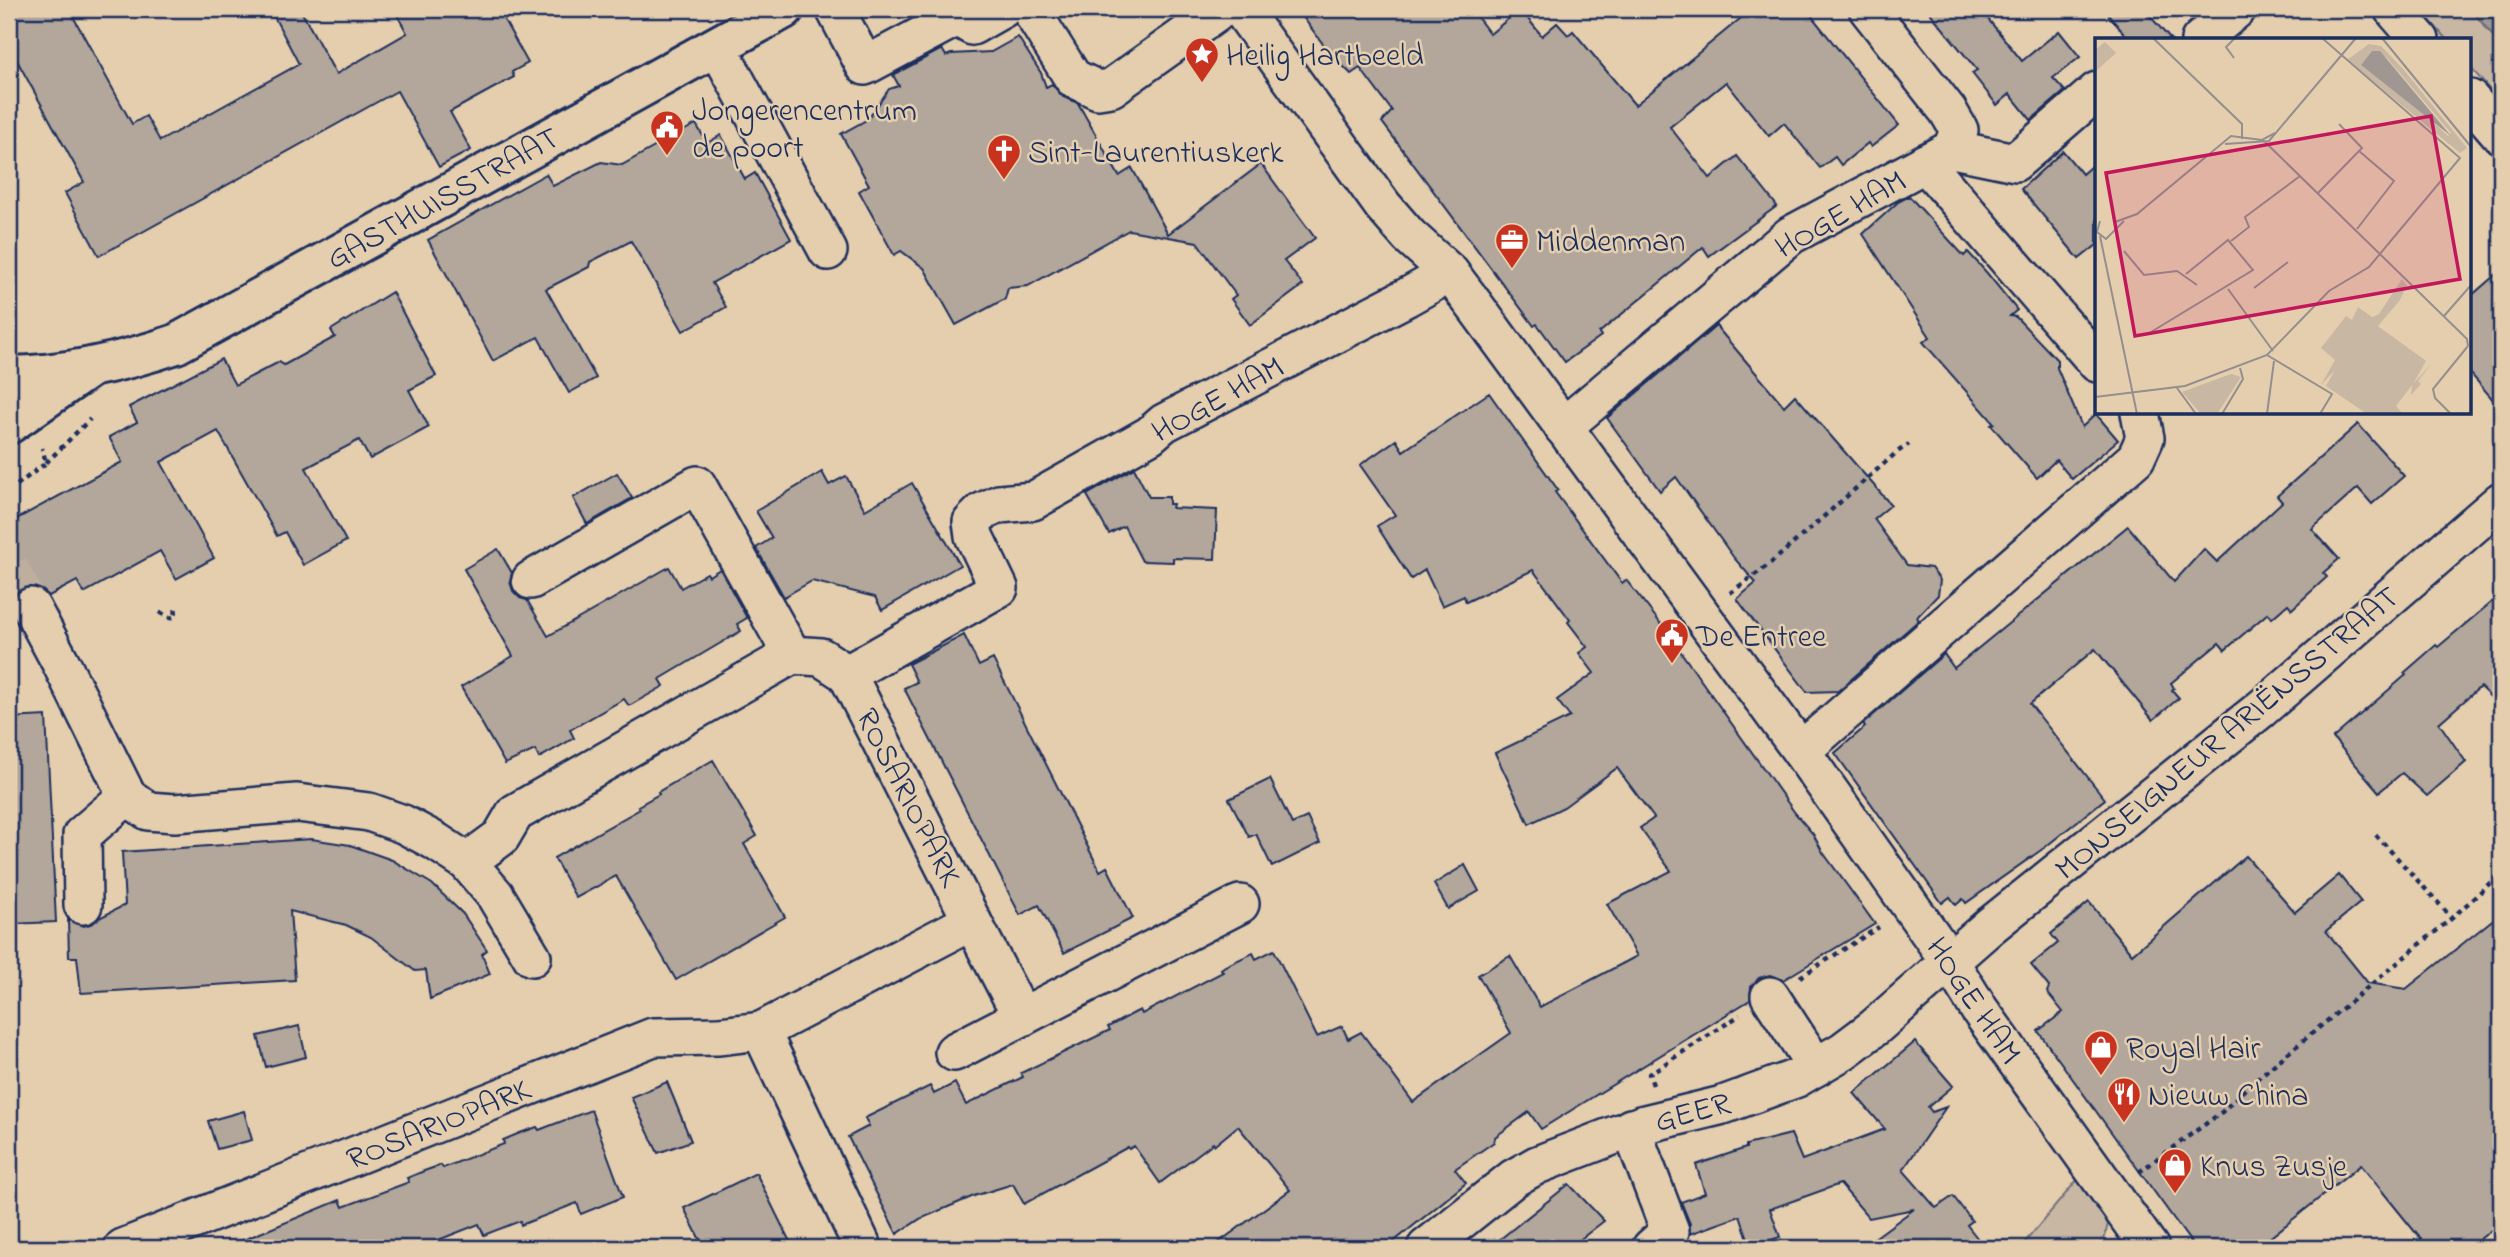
<svg xmlns="http://www.w3.org/2000/svg" width="2510" height="1257" viewBox="0 0 2510 1257" font-family="'Indie Flower',sans-serif">
	<style>
		.green { fill: #c8b7a2; stroke: #727380; stroke-width: 2 }
		.water { fill: #a09793; stroke: #6b6d7e; stroke-width: 2 }
		.building { fill: #b3a69a; stroke: #1b2f5e; stroke-width: 2 }
		.lines { fill: none; stroke-linecap: round; stroke-linejoin: round }
		.minor-tunnel { stroke: #bdae9e; stroke-width: 37; stroke-dasharray: 37 18; stroke-linecap: butt }
		.minor-casing { stroke: #1b2f5e; stroke-width: 42 }
		.major-casing { stroke: #1b2f5e; stroke-width: 44 }
		.path { stroke: #1b2f5e; stroke-width: 4.5; stroke-dasharray: 5 5; stroke-linecap: butt }
		.minor { stroke: #e5ceae; stroke-width: 37 }
		.major { stroke: #e5ceae; stroke-width: 38 }
		.labels { text-anchor: middle; stroke-width: 5; stroke-linejoin: round; paint-order: stroke }
		.poi-label { font-size: 32px; fill: #1b2f5e; stroke: #e5ceae; text-anchor: start }
		.street-label { font-size: 32px; fill: #1b2f5e; stroke: #e5ceae }
		.inset-road { fill: none; stroke: #948e8e; stroke-width: 2 }
		.view { fill: #c2185b; fill-opacity: 0.15; stroke: #c2185b; stroke-width: 3.5 }
		.inset-edge { fill: none; stroke: #1b2f5e; stroke-width: 3.5 }
	</style>
	<rect width="100%" height="100%" fill="#e5ceae"/>
	<filter id="ink" filterUnits="userSpaceOnUse"><feTurbulence type="fractalNoise" baseFrequency=".0143" numOctaves="2"/><feDisplacementMap in="SourceGraphic" scale="14" xChannelSelector="R" yChannelSelector="G"/><feConvolveMatrix kernelMatrix="1 2 1 2 8 2 1 2 1" color-interpolation-filters="sRGB"/></filter>
	<g filter="url(#ink)">
		<!-- green -->
		<g class="green">
			<path d="M 2420,9 L 2471,9 L 2501,46 L 2501,103 L 2470,67 L 2470,40 L 2447,40 Z"/>
			<path d="M 2078,1179 L 2108,1223 L 2105,1237 L 2095,1248 L 2020,1248 Z"/>
		</g>
		<!-- water -->
		<path class="water" d="M 2471,9 L 2501,9 L 2501,46 Z"/>
		<!-- building -->
		<g class="building">
			<path d="M 9,9 L 69,9 L 132,124 L 146,116 L 160,141 L 299,64 L 271,11 L 275,9 L 300,9 L 336,74 L 407,33 L 394,9 L 498,9 L 528,63 L 512,72 L 514,77 L 450,112 L 471,150 L 439,167 L 397,91 L 99,256 L 65,193 L 84,182 L 9,46 Z"/>
			<path d="M 1297,9 L 1471,9 L 1490,34 L 1520,9 L 1542,36 L 1557,23 L 1568,35 L 1573,31 L 1635,105 L 1752,9 L 1806,9 L 1899,125 L 1871,147 L 1868,143 L 1841,165 L 1835,157 L 1820,168 L 1784,123 L 1769,136 L 1726,82 L 1670,127 L 1710,178 L 1737,156 L 1777,206 L 1709,256 L 1703,247 L 1599,333 L 1601,336 L 1565,362 L 1537,324 L 1534,326 L 1382,122 L 1392,111 L 1360,68 L 1351,74 L 1329,52 Z"/>
			<path d="M 1927,9 L 1980,9 L 2022,61 L 2059,31 L 2080,57 L 2053,78 L 2065,91 L 2031,120 L 2010,94 L 1997,105 L 1972,73 L 1977,70 Z"/>
			<path d="M 2104,9 L 2144,9 L 2171,40 L 2129,40 Z"/>
			<path d="M 1018,37 L 1041,73 L 1046,87 L 1052,84 L 1063,97 L 1078,103 L 1119,176 L 1132,168 L 1168,234 L 1261,164 L 1315,238 L 1284,261 L 1303,285 L 1250,325 L 1231,299 L 1236,295 L 1197,242 L 1129,230 L 1028,286 L 1008,288 L 1005,299 L 956,325 L 924,268 L 901,251 L 894,255 L 859,191 L 869,185 L 841,134 L 868,119 L 889,89 L 899,86 L 893,75 L 942,49 L 946,56 L 951,54 L 991,52 Z"/>
			<path d="M 696,124 L 707,143 L 721,135 L 745,179 L 755,173 L 791,239 L 712,283 L 726,307 L 683,331 L 631,241 L 590,262 L 589,267 L 546,289 L 596,378 L 569,393 L 538,337 L 493,361 L 428,240 L 546,174 L 553,186 L 601,162 L 622,165 Z"/>
			<path d="M 2063,151 L 2082,174 L 2097,161 L 2097,245 L 2079,259 L 2021,189 Z"/>
			<path d="M 1909,196 L 1964,256 L 1968,252 L 1987,273 L 2017,310 L 2010,316 L 2016,317 L 2057,360 L 2057,368 L 2082,427 L 2096,414 L 2118,440 L 2072,479 L 2056,460 L 2037,478 L 1991,425 L 1994,423 L 1923,342 L 1930,337 L 1863,234 L 1898,202 Z"/>
			<path d="M 2501,270 L 2501,409 L 2470,373 L 2470,297 Z"/>
			<path d="M 392,292 L 436,376 L 409,390 L 429,427 L 370,459 L 359,440 L 306,468 L 346,541 L 303,565 L 285,532 L 277,536 L 218,431 L 161,462 L 214,558 L 176,579 L 160,551 L 84,593 L 77,581 L 49,596 L 41,589 L 32,586 L 22,588 L 13,597 L 10,607 L 13,619 L 9,622 L 9,523 L 122,462 L 109,437 L 137,422 L 129,407 L 221,359 L 235,385 L 279,362 L 284,365 L 335,337 L 331,330 Z"/>
			<path d="M 1716,326 L 1784,406 L 1795,395 L 1891,505 L 1874,519 L 1907,565 L 1931,568 L 1940,580 L 1938,595 L 1917,617 L 1919,620 L 1838,691 L 1807,692 L 1737,599 L 1756,583 L 1734,558 L 1676,477 L 1660,491 L 1607,418 Z"/>
			<path d="M 1489,393 L 1558,490 L 1555,492 L 1622,583 L 1626,580 L 1661,624 L 1795,813 L 1813,834 L 1822,851 L 1875,924 L 1783,980 L 1770,975 L 1759,978 L 1751,987 L 1750,1000 L 1541,1129 L 1529,1112 L 1495,1137 L 1494,1142 L 1455,1169 L 1466,1183 L 1386,1248 L 1211,1248 L 1290,1190 L 1238,1126 L 1215,1145 L 1213,1143 L 1160,1183 L 1134,1146 L 1129,1149 L 1128,1147 L 1024,1204 L 1013,1184 L 974,1196 L 920,1219 L 897,1234 L 848,1137 L 869,1126 L 865,1118 L 930,1086 L 934,1094 L 955,1083 L 966,1105 L 1023,1077 L 1021,1073 L 1110,1030 L 1108,1027 L 1136,1012 L 1140,1010 L 1142,1014 L 1223,972 L 1221,969 L 1225,966 L 1253,953 L 1256,959 L 1274,950 L 1317,1037 L 1342,1026 L 1348,1039 L 1361,1032 L 1413,1102 L 1511,1033 L 1478,975 L 1510,956 L 1540,1007 L 1637,956 L 1607,904 L 1671,871 L 1640,828 L 1654,818 L 1617,768 L 1564,807 L 1529,824 L 1495,753 L 1570,717 L 1557,700 L 1594,673 L 1579,653 L 1587,647 L 1568,622 L 1570,620 L 1533,570 L 1466,602 L 1464,596 L 1442,606 L 1425,570 L 1411,579 L 1377,526 L 1395,515 L 1360,465 L 1396,440 L 1403,451 Z"/>
			<path d="M 2358,424 L 2404,476 L 2372,504 L 2358,488 L 2312,529 L 2339,559 L 2323,573 L 2327,577 L 2292,609 L 2288,604 L 2272,618 L 2268,613 L 2225,650 L 2219,643 L 2171,683 L 2174,688 L 2172,690 L 2179,698 L 2153,720 L 2095,649 L 2030,704 L 2105,799 L 2044,848 L 1966,903 L 1963,899 L 1956,905 L 1950,897 L 1942,903 L 1835,753 L 1865,727 L 1863,724 L 1944,654 L 1954,668 L 2128,526 L 2174,582 L 2204,549 L 2217,562 L 2282,502 L 2277,496 Z"/>
			<path d="M 1134,468 L 1149,497 L 1169,497 L 1169,504 L 1173,504 L 1172,508 L 1217,510 L 1215,559 L 1173,558 L 1173,562 L 1142,561 L 1124,526 L 1109,534 L 1087,495 Z"/>
			<path d="M 822,472 L 829,485 L 846,476 L 865,510 L 912,483 L 960,565 L 882,610 L 875,597 L 812,581 L 784,597 L 756,548 L 772,538 L 756,511 Z"/>
			<path d="M 617,473 L 632,498 L 587,524 L 573,498 Z"/>
			<path d="M 498,549 L 512,573 L 510,581 L 513,591 L 520,598 L 527,600 L 548,636 L 669,567 L 681,588 L 707,573 L 709,576 L 720,569 L 747,618 L 737,624 L 741,631 L 660,679 L 664,686 L 629,706 L 624,699 L 570,730 L 574,738 L 539,758 L 535,750 L 505,764 L 461,687 L 513,656 L 464,569 Z"/>
			<path d="M 2501,594 L 2501,707 L 2480,687 L 2439,723 L 2466,762 L 2427,796 L 2402,773 L 2379,792 L 2333,738 L 2406,675 L 2404,673 L 2436,645 L 2438,647 Z"/>
			<path d="M 964,635 L 979,666 L 993,659 L 1100,871 L 1107,867 L 1133,918 L 1064,953 L 1039,905 L 1020,915 L 904,688 L 917,682 L 908,664 Z"/>
			<path d="M 46,716 L 56,922 L 9,924 L 9,718 Z"/>
			<path d="M 713,760 L 757,836 L 744,844 L 785,917 L 676,980 L 616,876 L 576,898 L 554,858 L 640,809 L 638,806 L 659,794 L 658,792 Z"/>
			<path d="M 1270,779 L 1292,824 L 1307,817 L 1320,843 L 1272,867 L 1256,834 L 1249,837 L 1229,799 Z"/>
			<path d="M 311,839 L 350,845 L 392,860 L 432,884 L 463,914 L 487,950 L 482,954 L 490,974 L 430,999 L 426,970 L 415,971 L 371,937 L 346,925 L 290,911 L 295,980 L 81,993 L 77,957 L 69,957 L 68,919 L 84,926 L 93,923 L 99,918 L 125,905 L 122,852 Z"/>
			<path d="M 2246,856 L 2295,912 L 2339,875 L 2361,902 L 2326,931 L 2368,983 L 2406,989 L 2501,913 L 2501,1222 L 2469,1248 L 2428,1248 L 2361,1165 L 2257,1248 L 2195,1248 L 2038,1031 L 2063,1012 L 2047,992 L 2049,987 L 2031,965 L 2058,943 L 2051,934 L 2089,902 L 2132,954 Z"/>
			<path d="M 1465,865 L 1479,891 L 1448,909 L 1434,884 Z"/>
			<path d="M 299,1026 L 306,1057 L 266,1067 L 258,1036 Z"/>
			<path d="M 1915,1042 L 1953,1086 L 1928,1107 L 1932,1112 L 1946,1107 L 1903,1170 L 1936,1208 L 1953,1196 L 1972,1221 L 1967,1225 L 1985,1248 L 1861,1248 L 1914,1209 L 1869,1218 L 1840,1184 L 1770,1209 L 1780,1237 L 1751,1247 L 1740,1216 L 1690,1234 L 1690,1224 L 1681,1202 L 1705,1193 L 1696,1165 L 1746,1148 L 1746,1145 L 1791,1134 L 1802,1160 L 1885,1129 L 1854,1093 Z"/>
			<path d="M 667,1082 L 691,1141 L 658,1153 L 631,1097 Z"/>
			<path d="M 591,1110 L 623,1197 L 581,1214 L 577,1203 L 521,1225 L 520,1221 L 484,1235 L 479,1224 L 418,1248 L 224,1248 L 340,1200 L 343,1207 L 409,1182 L 407,1178 L 424,1171 L 441,1165 L 443,1168 L 504,1144 L 503,1140 L 520,1133 L 537,1127 L 539,1130 Z"/>
			<path d="M 244,1111 L 252,1140 L 217,1149 L 208,1121 Z"/>
			<path d="M 756,1173 L 793,1248 L 704,1248 L 684,1208 Z"/>
			<path d="M 1569,1184 L 1604,1221 L 1569,1248 L 1489,1248 Z"/>
		</g>
		<g class="lines">
			<!-- minor-tunnel -->
			<path class="minor-tunnel" d="M 9,567 L 31,607"/>
			<!-- minor casing -->
			<g class="minor-casing">
				<g id="minor">
					<path d="M 835,9 L 865,66 L 957,17 L 972,26 L 1002,9"/>
					<path d="M 1030,9 L 1073,78 L 1098,90 L 1111,88 L 1215,14 L 1218,9"/>
					<path d="M 1241,9 L 1383,206 L 1409,236 L 1450,273 L 1475,306 L 1801,751 L 1950,962 L 1979,1009 L 2150,1248"/>
					<path d="M 2393,9 L 2420,40"/>
					<path d="M 2200,40 L 2237,9"/>
					<path d="M 717,46 L 828,251"/>
					<path d="M 2470,99 L 2501,135"/>
					<path d="M 1952,149 L 2015,162 L 2097,91"/>
					<path d="M 1925,163 L 2097,363"/>
					<path d="M 1563,427 L 1791,235 L 1952,149 L 1959,130 L 1948,111 L 1868,9"/>
					<path d="M 531,580 L 697,485 L 792,655"/>
					<path d="M 31,607 L 61,663 L 127,796 L 148,811 L 175,813 L 297,803 L 369,812 L 403,824 L 435,841 L 467,862 L 495,895 L 532,957"/>
					<path d="M 847,674 L 999,588 L 974,536 L 972,522 L 982,512 L 999,504 L 1033,501 L 1150,435 L 1164,423 L 1407,297 L 1450,273"/>
					<path d="M 1801,751 L 2136,458 L 2145,438 L 2140,413"/>
					<path d="M 83,905 L 82,835 L 127,796"/>
					<path d="M 972,921 L 1022,1017"/>
					<path d="M 1770,996 L 1816,1067"/>
					<path d="M 761,1031 L 863,1248"/>
					<path d="M 954,1052 L 1240,904"/>
					<path d="M 1631,1128 L 1670,1231 L 1651,1248"/>
					<path d="M 123,1248 L 653,1037 L 719,1036 L 761,1031 L 972,921 L 847,674 L 821,657 L 792,655 L 515,813 L 501,837 L 467,862"/>
					<path d="M 1426,1248 L 1514,1178 L 1537,1165 L 1641,1125 L 1723,1105 L 1797,1078 L 1843,1051 L 1875,1027 L 1990,926 L 2261,709 L 2501,501"/>
				</g>
			</g>
			<!-- major casing -->
			<g class="major-casing">
				<g id="major">
					<path d="M 9,376 C 66,375 123,362 176,344 L 784,9"/>
					<path d="M 9,424 L 87,370"/>
				</g>
			</g>
			<!-- path -->
			<g class="path">
				<path d="M 9,319 L 12,321 L 15,338"/>
				<path d="M 46,463 L 90,419"/>
				<path d="M 9,491 L 46,463 L 42,448"/>
				<path d="M 1730,593 L 1771,563 L 1896,453 L 1909,444"/>
				<path d="M 160,612 L 170,618 L 176,616 L 175,604"/>
				<path d="M 2376,835 L 2452,918 L 2501,873"/>
				<path d="M 1800,977 L 1879,927"/>
				<path d="M 1653,1085 L 1649,1074 L 1740,1015"/>
				<path d="M 2139,1172 L 2222,1112 L 2248,1086 L 2452,918"/>
			</g>
			<!-- minor -->
			<use href="#minor" class="minor"/>
			<!-- major -->
			<use href="#major" class="major"/>
		</g>
	</g>
	<!-- icons -->
	<defs>
		<g id="sight-pin" transform="scale(1.75)"><path d="M0 17L-7.5 6A9.5 9.5 0 1 1 7.5 6Z" fill="#c8321e" stroke="#e5ceae"/><path d="M0-6L1.8-2.2L6-1.7L2.9 1.2L3.7 5.4L0 3.3L-3.7 5.4L-2.9 1.2L-6-1.7L-1.8-2.2Z" fill="#fff"/></g>
		<g id="civic-pin" transform="scale(1.75)"><path d="M0 17L-7.5 6A9.5 9.5 0 1 1 7.5 6Z" fill="#c8321e" stroke="#e5ceae"/><path d="M-.6-6.5H3V-4.5H.6V-3L4-1V1h2V6H-6V1h2V-1L-.6-3ZM-1.2 2.5V6h2.4V2.5Z" fill="#fff"/></g>
		<g id="church-pin" transform="scale(1.75)"><path d="M0 17L-7.5 6A9.5 9.5 0 1 1 7.5 6Z" fill="#c8321e" stroke="#e5ceae"/><path d="M-1.2-6h2.4v3.5h3.3v2.4h-3.3V6h-2.4V-.1h-3.3v-2.4h3.3Z" fill="#fff"/></g>
		<g id="office-pin" transform="scale(1.75)"><path d="M0 17L-7.5 6A9.5 9.5 0 1 1 7.5 6Z" fill="#c8321e" stroke="#e5ceae"/><path d="M-6-3h4V-5.5h4V-3h4V5H-6ZM-1-4.5V-3h2v-1.5ZM-6 0V1H6V0Z" fill="#fff"/></g>
		<g id="shop-pin" transform="scale(1.75)"><path d="M0 17L-7.5 6A9.5 9.5 0 1 1 7.5 6Z" fill="#c8321e" stroke="#e5ceae"/><path d="M-5-2.5h2.3a2.7 3.5 0 0 1 5.4 0H5L5.5 6h-11ZM-1.5-2.5h3a1.5 2.3 0 0 0-3 0Z" fill="#fff"/></g>
		<g id="restaurant-pin" transform="scale(1.75)"><path d="M0 17L-7.5 6A9.5 9.5 0 1 1 7.5 6Z" fill="#c8321e" stroke="#e5ceae"/><path d="M-5-6h1v4h1v-4h1v4h1v-4h1v5L-1.5 .5V6h-2V.5L-5-1ZM5-6V6H3V1.5H1.5Q1.5-4 5-6Z" fill="#fff"/></g>
	</defs>
	<g fill-rule="evenodd">
		<use href="#sight-pin" x="1202" y="54"/>
		<use href="#civic-pin" x="667" y="127"/>
		<use href="#church-pin" x="1004" y="151"/>
		<use href="#office-pin" x="1512" y="240"/>
		<use href="#civic-pin" x="1672" y="635"/>
		<use href="#shop-pin" x="2101" y="1047"/>
		<use href="#restaurant-pin" x="2124" y="1094"/>
		<use href="#shop-pin" x="2175" y="1165"/>
	</g>
	<g class="labels">
		<!-- poi labels -->
		<g class="poi-label">
			<text x="1226" y="65">Heilig Hartbeeld</text>
			<text x="692" y="120">Jongerencentrum<tspan x="692" dy="37">de poort</tspan></text>
			<text x="1028" y="162">Sint-Laurentiuskerk</text>
			<text x="1536" y="251">Middenman</text>
			<text x="1696" y="646">De Entree</text>
			<text x="2126" y="1058">Royal Hair</text>
			<text x="2148" y="1105">Nieuw China</text>
			<text x="2200" y="1176">Knus Zusje</text>
		</g>
		<!-- street labels -->
		<g class="street-label">
			<text transform="translate(442 197) rotate(-29)" y="11">GASTHUISSTRAAT</text>
			<text transform="translate(1840 213) rotate(-30)" y="11">HOGE HAM</text>
			<text transform="translate(1217 398) rotate(-29)" y="11">HOGE HAM</text>
			<text transform="translate(2226 732) rotate(-40)" y="11">MONSEIGNEUR ARIËNSSTRAAT</text>
			<text transform="translate(910 797) rotate(63)" y="11">ROSARIOPARK</text>
			<text transform="translate(1975 1000) rotate(56)" y="11">HOGE HAM</text>
			<text transform="translate(1692 1111) rotate(-15)" y="11">GEER</text>
			<text transform="translate(438 1123) rotate(-22)" y="11">ROSARIOPARK</text>
		</g>
	</g>
	<!-- overview -->
	<g transform="translate(2095 38)">
		<rect width="376" height="376" fill="#e5ceae"/>
		<path d="M 10,4 L 21,15 L 0,34 L 0,12 ZM 274,6 L 286,8 L 309,32 L 372,110 L 365,115 L 252,22 ZM 277,13 L 291,19 L 356,95 L 353,98 L 317,64 L 266,27 ZM 307,241 L 312,247 L 305,262 L 283,288 L 331,323 L 318,346 L 338,324 L 323,343 L 326,346 L 316,357 L 317,347 L 301,368 L 308,376 L 272,376 L 231,348 L 240,332 L 226,347 L 240,322 L 226,310 L 251,278 L 257,282 L 263,269 L 277,279 L 284,276 ZM 136,336 L 146,339 L 122,376 L 106,376 L 87,354 Z" fill="#c8b7a2" fill-rule="evenodd"/>
		<path d="M 277,13 L 285,13 L 356,98 L 266,27 Z" fill="#a09793"/>
		<path class="inset-road" d="M 58,0 L 147,86 L 147,101M 287,0 L 377,110M 139,20 L 131,9 L 140,0M 170,104 L 372,301 L 373,308M 130,106 L 174,103 L 261,0M 223,155 L 267,110 L 244,86M 5,183 L 2,194 L 11,201 L 29,183M 20,184 L 42,176 L 136,98 L 167,102 L 180,95M 262,191 L 299,143 L 264,113M 5,198 L 42,376M 136,203 L 154,189 L 150,179 L 205,138M 29,213 L 49,237 L 82,233 L 102,247M 159,250 L 193,224M 133,251 L 178,313M 349,278 L 377,246M 56,294 L 158,232 L 133,202 L 91,236M 172,317 L 237,356 L 225,376M 82,350 L 101,376M 0,359 L 90,348 L 172,317 L 234,253 L 274,229 L 365,120 L 227,0M 127,376 L 148,341 L 145,330M 172,376 L 179,323M 356,376 L 340,360 L 338,351 L 373,308"/>
		<path class="view" d="M 336,78 L 365,241 L 40,298 L 11,135 Z"/>
		<rect width="376" height="376" class="inset-edge"/>
	</g>
	<!-- margin -->
	<rect width="2510" height="1257" fill="none" stroke="#e5ceae" stroke-width="35"/>
	<rect x="18" y="18" width="2475" height="1222" fill="none" stroke="#1b2f5e" stroke-width="2.5" filter="url(#ink)"/>
</svg>
